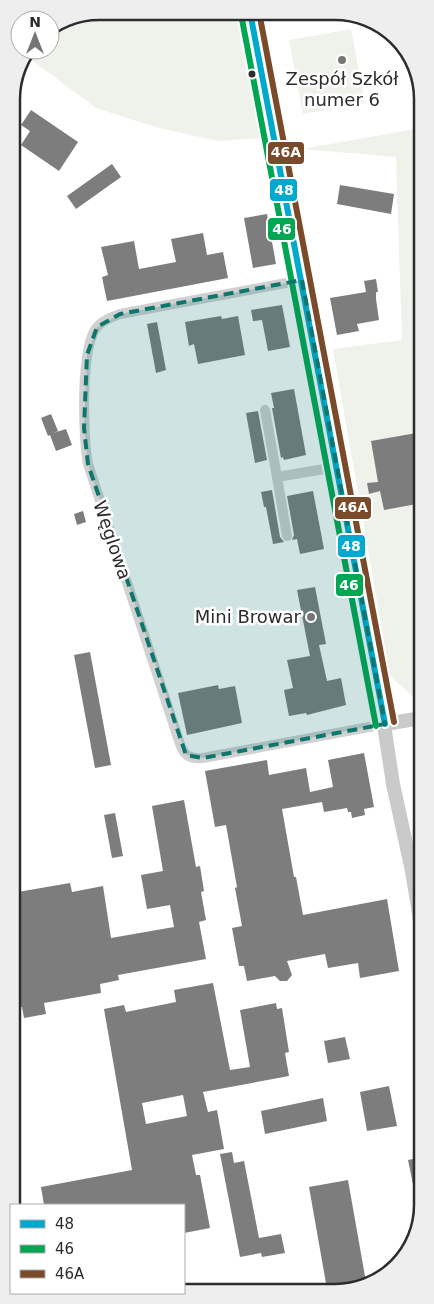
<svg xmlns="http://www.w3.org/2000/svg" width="434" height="1304" viewBox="0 0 434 1304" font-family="'DejaVu Sans',sans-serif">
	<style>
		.green { fill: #eef2eb }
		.building { fill: #7d7d7d; fill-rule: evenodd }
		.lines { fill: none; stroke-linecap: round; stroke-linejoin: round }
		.street { stroke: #d1d1d1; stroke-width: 10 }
		.secondary { stroke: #cacaca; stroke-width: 14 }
		.bus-1-casing { stroke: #fff; stroke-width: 10 }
		.bus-2-casing { stroke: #fff; stroke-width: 10 }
		.bus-3-casing { stroke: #fff; stroke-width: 10 }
		.bus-1 { stroke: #00a9ce; stroke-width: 6 }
		.bus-2 { stroke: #00a651; stroke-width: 6 }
		.bus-3 { stroke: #7a4b2a; stroke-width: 6 }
		.marked { fill: #0f766e; fill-opacity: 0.2; stroke: #0f766e; stroke-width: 4; stroke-dasharray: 10 6; stroke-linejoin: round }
		.poi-dot { fill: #767676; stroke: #fff; stroke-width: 2 }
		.bus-dot { fill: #2c2c2c; stroke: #fff; stroke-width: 2 }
		.labels { text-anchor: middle; stroke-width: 5; stroke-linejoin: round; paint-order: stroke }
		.poi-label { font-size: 18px; fill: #2c2c2c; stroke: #fff }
		.street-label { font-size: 18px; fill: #2c2c2c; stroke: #fff }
		.rim { fill: none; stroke: #2c2c2c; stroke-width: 2.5 }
		.line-badge { stroke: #fff; stroke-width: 2 }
		.badge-label { font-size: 14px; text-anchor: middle; font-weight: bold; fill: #fff }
	</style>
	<rect width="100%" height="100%" fill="#fff"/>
	<!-- green -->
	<g class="green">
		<path d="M 99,11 L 238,12 L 261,138 L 218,141 L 159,128 L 96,108 L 25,55 L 28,50 L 50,50 L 50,30 Z"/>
		<path d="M 351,29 L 365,103 L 303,114 L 289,40 Z"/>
		<path d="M 421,128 L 422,699 L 416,699 L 390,676 L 333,349 L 402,340 L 396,157 L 302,149 Z"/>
	</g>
	<!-- building -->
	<g class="building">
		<path d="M 31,110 L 78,142 L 59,171 L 21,145 L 30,131 L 21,125 Z"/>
		<path d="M 112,164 L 121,177 L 76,209 L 67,196 Z"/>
		<path d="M 340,185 L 394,194 L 391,214 L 337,204 Z"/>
		<path d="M 267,214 L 276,264 L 253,268 L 244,218 Z"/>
		<path d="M 203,233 L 207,255 L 223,252 L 228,278 L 107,301 L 102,277 L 108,275 L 101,247 L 134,241 L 139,269 L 176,262 L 171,239 Z"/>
		<path d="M 376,279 L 378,292 L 376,292 L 376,299 L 379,320 L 357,324 L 359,331 L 337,335 L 330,298 L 366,292 L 364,281 Z"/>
		<path d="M 282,305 L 290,347 L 268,351 L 262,320 L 253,321 L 251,310 Z"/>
		<path d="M 221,316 L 222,319 L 238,316 L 245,355 L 198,364 L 194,344 L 189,346 L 185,322 Z"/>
		<path d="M 157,322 L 166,370 L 156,373 L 147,324 Z"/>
		<path d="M 294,389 L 306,455 L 284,460 L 283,457 L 281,458 L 272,408 L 274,408 L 271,393 Z"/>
		<path d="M 258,411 L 267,460 L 255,463 L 246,413 Z"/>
		<path d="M 51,414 L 58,431 L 53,433 L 66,429 L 72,445 L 56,451 L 50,435 L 48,436 L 41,418 Z"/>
		<path d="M 422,432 L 422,503 L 384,510 L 380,491 L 369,494 L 367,483 L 378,482 L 371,441 Z"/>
		<path d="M 272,490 L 280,537 L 284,542 L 273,544 L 266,507 L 264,507 L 261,492 Z"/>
		<path d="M 313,491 L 324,549 L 300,554 L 297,539 L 292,540 L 294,535 L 287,496 Z"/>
		<path d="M 83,511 L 86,522 L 77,525 L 74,514 Z"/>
		<path d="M 315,587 L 326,644 L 319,645 L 327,681 L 341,678 L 346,705 L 307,715 L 306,713 L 289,716 L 284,690 L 293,688 L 287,660 L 310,656 L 297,590 Z"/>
		<path d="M 90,652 L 111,765 L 95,768 L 74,655 Z"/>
		<path d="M 218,685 L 219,689 L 235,686 L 242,723 L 187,735 L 178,693 Z"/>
		<path d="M 364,753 L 374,807 L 364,809 L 365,815 L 352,818 L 351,812 L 348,812 L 347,808 L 324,812 L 322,802 L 282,809 L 294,877 L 296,877 L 303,915 L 387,899 L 399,971 L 360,978 L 358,963 L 328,968 L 325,954 L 287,961 L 292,975 L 287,981 L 280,981 L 275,976 L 247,981 L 244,966 L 239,966 L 232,928 L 242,926 L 235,888 L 237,887 L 226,825 L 215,827 L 205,771 L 267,760 L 269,775 L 306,768 L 310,792 L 333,787 L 328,760 Z"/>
		<path d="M 184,800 L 196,867 L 200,866 L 204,891 L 201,892 L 206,920 L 199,922 L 206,959 L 118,975 L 119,980 L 100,984 L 101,993 L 44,1003 L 46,1014 L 24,1018 L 22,1007 L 13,1009 L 12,893 L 70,883 L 72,892 L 103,886 L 111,938 L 174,927 L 170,905 L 147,909 L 141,875 L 163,871 L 152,806 Z"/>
		<path d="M 115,813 L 123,856 L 112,858 L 104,815 Z"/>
		<path d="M 213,983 L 230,1070 L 250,1067 L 240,1010 L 276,1003 L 277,1009 L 282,1008 L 289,1052 L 285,1053 L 289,1076 L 203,1092 L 208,1112 L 217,1110 L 224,1149 L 192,1155 L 196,1175 L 200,1175 L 210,1228 L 184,1233 L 184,1205 L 44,1205 L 41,1187 L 132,1170 L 104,1009 L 124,1005 L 126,1012 L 176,1002 L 174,990 ZM 183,1095 L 187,1116 L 146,1124 L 142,1103 Z"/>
		<path d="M 345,1037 L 350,1059 L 328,1063 L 324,1041 Z"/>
		<path d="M 389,1086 L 397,1126 L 367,1131 L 360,1092 Z"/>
		<path d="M 323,1098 L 327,1121 L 265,1134 L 261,1111 Z"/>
		<path d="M 232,1152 L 234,1163 L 244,1161 L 259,1238 L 281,1234 L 285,1253 L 262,1257 L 261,1253 L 240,1257 L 220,1154 Z"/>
		<path d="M 423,1157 L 423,1187 L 414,1189 L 408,1160 Z"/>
		<path d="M 348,1180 L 366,1282 L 327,1289 L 309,1187 Z"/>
	</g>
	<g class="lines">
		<!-- street -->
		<g class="street">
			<path d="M 302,280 L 120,314 C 112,317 103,320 97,327 C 80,346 83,439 88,464 L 180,744 C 184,756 190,759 203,758 L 385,724"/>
			<path d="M 265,410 L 277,477 L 336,467"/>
			<path d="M 277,477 L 287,536"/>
		</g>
		<!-- secondary -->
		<g class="secondary">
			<path d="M 250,12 L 275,145 L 302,280 L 356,578 L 377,679 L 393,784 L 412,871 L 422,932"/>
			<path d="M 385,724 L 422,718"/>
		</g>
		<!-- bus-1 casing -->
		<g class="bus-1-casing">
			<path id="bus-1" d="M 250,12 L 385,724"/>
		</g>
		<!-- bus-2 casing -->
		<g class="bus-2-casing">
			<path id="bus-2" d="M 241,14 L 376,726"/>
		</g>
		<!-- bus-3 casing -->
		<g class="bus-3-casing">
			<path id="bus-3" d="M 259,12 L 394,722"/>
		</g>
		<!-- bus-1 -->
		<use href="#bus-1" class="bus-1"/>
		<!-- bus-2 -->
		<use href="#bus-2" class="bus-2"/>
		<!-- bus-3 -->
		<use href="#bus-3" class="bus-3"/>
	</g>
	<!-- marked area -->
	<path class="marked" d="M 302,280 L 385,724 L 203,758 L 186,755 L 88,464 L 84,428 L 87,355 L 97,327 L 120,314 Z"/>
	<!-- markers -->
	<g class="poi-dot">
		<circle cx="342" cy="60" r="5"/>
		<circle cx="311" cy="617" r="5"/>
	</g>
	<circle class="bus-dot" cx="252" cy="74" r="4.5"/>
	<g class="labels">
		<!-- poi labels -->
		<g class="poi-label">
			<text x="342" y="85">Zespół Szkół<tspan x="342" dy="21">numer 6</tspan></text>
			<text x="301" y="623" text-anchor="end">Mini Browar</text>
		</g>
		<!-- street labels -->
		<g class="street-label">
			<text transform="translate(112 540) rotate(71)" y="6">Węglowa</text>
		</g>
	</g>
	<!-- crop -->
	<path d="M0 0H434V1304H0ZM99 20H335A79 79 0 0 1 414 99V1205A79 79 0 0 1 335 1284H99A79 79 0 0 1 20 1205V99A79 79 0 0 1 99 20Z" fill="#eee" fill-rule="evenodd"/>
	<path class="rim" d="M99 20H335A79 79 0 0 1 414 99V1205A79 79 0 0 1 335 1284H99A79 79 0 0 1 20 1205V99A79 79 0 0 1 99 20Z"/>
	<g class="line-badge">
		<rect x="267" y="141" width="38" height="24" rx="5" fill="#7a4b2a"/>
		<rect x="269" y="178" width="29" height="24" rx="5" fill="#00a9ce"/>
		<rect x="267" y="217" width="29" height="24" rx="5" fill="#00a651"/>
		<rect x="334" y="496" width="38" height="24" rx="5" fill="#7a4b2a"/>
		<rect x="337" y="534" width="29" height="24" rx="5" fill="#00a9ce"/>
		<rect x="335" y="573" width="29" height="24" rx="5" fill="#00a651"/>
	</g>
	<g class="badge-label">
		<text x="286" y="157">46A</text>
		<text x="284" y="195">48</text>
		<text x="282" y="234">46</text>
		<text x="353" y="512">46A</text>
		<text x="351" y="551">48</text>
		<text x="349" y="590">46</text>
	</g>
	<!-- legend -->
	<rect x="10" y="1204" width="175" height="90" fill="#ffffff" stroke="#ababab"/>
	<rect x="20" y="1220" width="25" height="8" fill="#00a9ce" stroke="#ababab"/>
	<text x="55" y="1229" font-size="15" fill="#2c2c2c">48</text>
	<rect x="20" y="1245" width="25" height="8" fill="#00a651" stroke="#ababab"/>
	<text x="55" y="1254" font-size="15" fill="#2c2c2c">46</text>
	<rect x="20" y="1270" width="25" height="8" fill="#7a4b2a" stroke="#ababab"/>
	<text x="55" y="1279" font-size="15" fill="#2c2c2c">46A</text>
	<!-- north arrow -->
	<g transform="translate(35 35)"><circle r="24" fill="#ffffff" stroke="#ababab"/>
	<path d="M0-4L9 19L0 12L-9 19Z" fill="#767676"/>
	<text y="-8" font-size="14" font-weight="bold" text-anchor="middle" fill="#2c2c2c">N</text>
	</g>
</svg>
